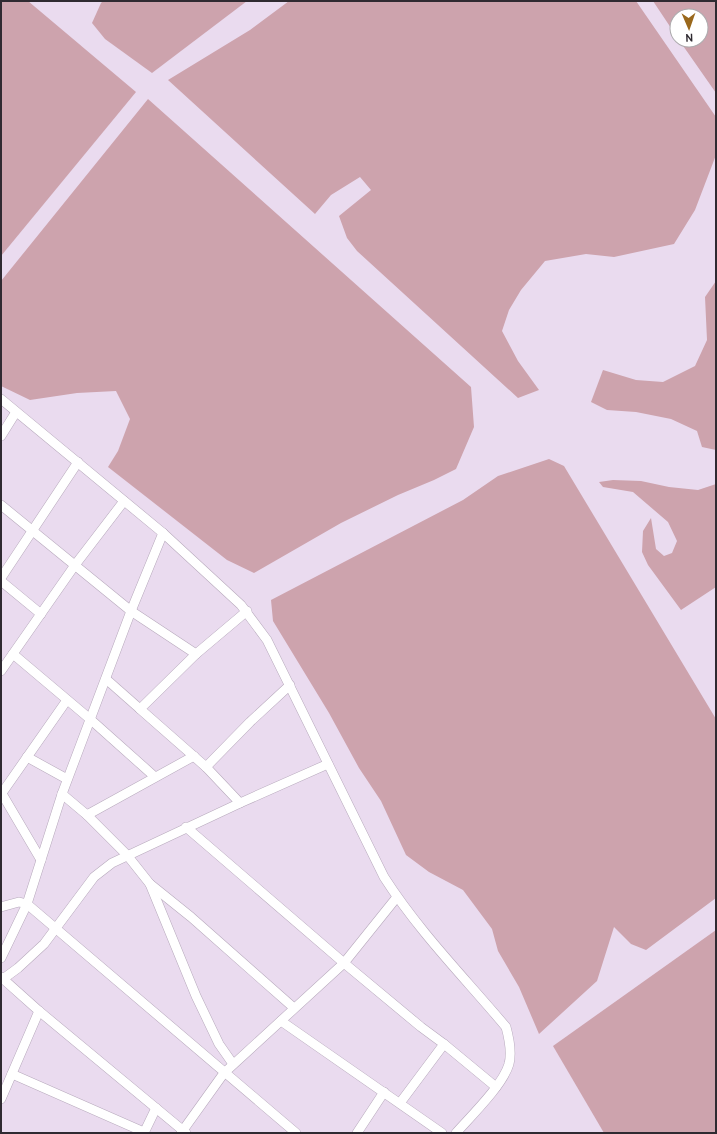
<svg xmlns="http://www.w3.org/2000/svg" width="717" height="1134" viewBox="0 0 717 1134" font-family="Cabin,sans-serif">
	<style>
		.green { fill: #cda3ad }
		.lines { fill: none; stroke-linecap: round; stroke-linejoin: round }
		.street-casing { stroke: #b7a9bc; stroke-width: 10 }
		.street { stroke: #fff; stroke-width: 9 }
	</style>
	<rect width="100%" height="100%" fill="#eadbef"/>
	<!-- green -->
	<g class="green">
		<path d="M 1,1 L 28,1 L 136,92 L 1,256 Z"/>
		<path d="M 103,1 L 247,1 L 152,73 L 105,39 L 92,23 L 101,3 Z"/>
		<path d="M 289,1 L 636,1 L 716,117 L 716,155 L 695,210 L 674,244 L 614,257 L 586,254 L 545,261 L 521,290 L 509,310 L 502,331 L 518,361 L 539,390 L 518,398 L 357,251 L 347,238 L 339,216 L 371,190 L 360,177 L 331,195 L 315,214 L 168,80 L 250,30 Z"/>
		<path d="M 653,1 L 716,1 L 716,93 L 679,40 L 701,40 L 701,16 L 677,16 L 677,37 Z"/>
		<path d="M 148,99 L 471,387 L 474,427 L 456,469 L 434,480 L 398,495 L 341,523 L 254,573 L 227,560 L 108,467 L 118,451 L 130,419 L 116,391 L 77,393 L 30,400 L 1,386 L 1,281 Z"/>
		<path d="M 716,281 L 716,450 L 702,447 L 697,431 L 671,419 L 636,412 L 607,410 L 591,402 L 603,370 L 636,380 L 663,382 L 695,366 L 707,340 L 705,297 Z"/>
		<path d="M 549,459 L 564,466 L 716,719 L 716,898 L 646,950 L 631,944 L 614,927 L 597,981 L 539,1034 L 519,987 L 498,951 L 492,929 L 463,890 L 429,872 L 406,855 L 381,801 L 359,768 L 329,713 L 273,621 L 271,600 L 463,500 L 498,476 Z"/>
		<path d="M 613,480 L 641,481 L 669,487 L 698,490 L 716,484 L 716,587 L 681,610 L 648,565 L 642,552 L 643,531 L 651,518 L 656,549 L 664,556 L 672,553 L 677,541 L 668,522 L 633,492 L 603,487 L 599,482 Z"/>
		<path d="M 716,930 L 716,1133 L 604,1133 L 553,1046 Z"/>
	</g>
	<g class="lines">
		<!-- street casing -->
		<g class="street-casing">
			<g id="street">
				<path d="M 1,399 L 163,533 L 241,605 L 267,640 L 384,877 C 420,933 464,977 506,1027 C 509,1038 512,1052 509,1064 C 503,1085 471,1116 456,1133"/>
				<path d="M 1,436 L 16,412"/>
				<path d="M 1,505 L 131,611 L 196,654"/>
				<path d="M 1,578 L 78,462"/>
				<path d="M 1,581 L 41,614"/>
				<path d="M 247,611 L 196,654 L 140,709 L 206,767 L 240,803 L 328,764"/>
				<path d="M 13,654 L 90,719 L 155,777"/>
				<path d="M 1,671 L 75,565 L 124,501"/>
				<path d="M 106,679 L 140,709"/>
				<path d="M 27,757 L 67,779"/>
				<path d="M 206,767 L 250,722 L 290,685"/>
				<path d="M 1,792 L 41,860"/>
				<path d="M 2,793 L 67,700"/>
				<path d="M 62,794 L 87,815 L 194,756"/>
				<path d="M 87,815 L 127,855 L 150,884 L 196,996 L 219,1044 L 233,1064"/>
				<path d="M 186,827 L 344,963 L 421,1027 L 444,1044 L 400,1103"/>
				<path d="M 150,884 L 191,917 L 294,1008"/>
				<path d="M 1,907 L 19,902 L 27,904 L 296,1133"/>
				<path d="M 1,958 L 27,904 L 62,794 L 131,611 L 163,533"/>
				<path d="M 1,977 L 39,1011 L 186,1133"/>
				<path d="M 3,979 L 18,968 L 44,944 L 94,877 L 112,863 L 240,803"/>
				<path d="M 281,1021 L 442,1133"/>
				<path d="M 444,1044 L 496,1087"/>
				<path d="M 12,1074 L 144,1132"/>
				<path d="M 1,1099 L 39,1011"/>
				<path d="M 144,1133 L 156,1108"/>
				<path d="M 181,1133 L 224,1073 L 344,963 L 397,897"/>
				<path d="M 357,1133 L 384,1092"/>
			</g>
		</g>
		<!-- street -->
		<use href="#street" class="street"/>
	</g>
	<!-- border -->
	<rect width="717" height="1134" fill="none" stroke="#2f2a31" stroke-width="4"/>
	<!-- north arrow -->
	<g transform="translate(689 28) rotate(178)"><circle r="19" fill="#ffffff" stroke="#acaaad"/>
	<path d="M0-3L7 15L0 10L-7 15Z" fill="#9a681c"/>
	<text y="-6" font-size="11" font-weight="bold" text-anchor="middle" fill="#2f2a31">N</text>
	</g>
</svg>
